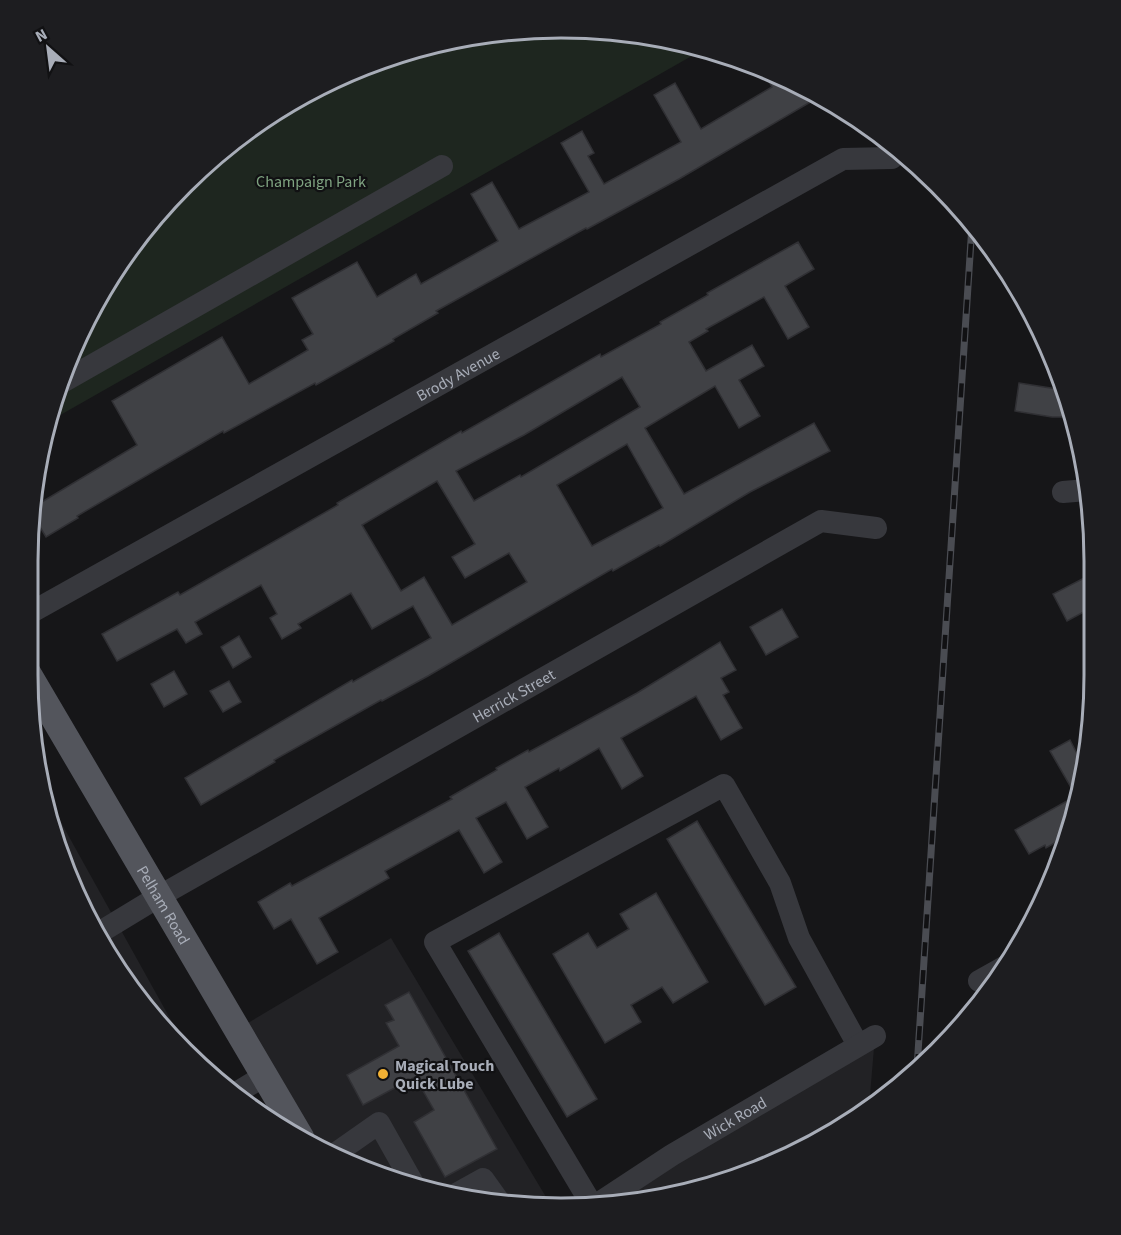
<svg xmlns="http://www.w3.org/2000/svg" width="1121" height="1235" viewBox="0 0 1121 1235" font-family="'Source Sans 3',sans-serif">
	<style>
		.built { fill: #222225 }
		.green { fill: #1e261f }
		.building { fill: #404145; stroke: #303034; stroke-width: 1.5; fill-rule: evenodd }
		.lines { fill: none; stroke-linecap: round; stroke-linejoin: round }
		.minor { stroke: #37383d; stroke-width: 22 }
		.major { stroke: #53555c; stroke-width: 27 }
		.rail-casing { stroke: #4a4c52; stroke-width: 7 }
		.rail { stroke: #111113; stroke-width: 4.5; stroke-dasharray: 14; stroke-linecap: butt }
		.poi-dot { fill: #f2b134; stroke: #111113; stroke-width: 2 }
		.labels { text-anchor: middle; stroke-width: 4.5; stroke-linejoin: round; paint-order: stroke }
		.park-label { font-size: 16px; fill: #7fa381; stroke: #111113 }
		.street-label { font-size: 16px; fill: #a8adb8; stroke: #111113 }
		.poi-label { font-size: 16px; font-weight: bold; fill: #a8adb8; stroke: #111113; text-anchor: start }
		.rim { fill: none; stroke: #a8adb8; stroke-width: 3 }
	</style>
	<rect width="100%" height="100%" fill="#161618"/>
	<!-- built -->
	<g class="built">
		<path d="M 38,781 L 187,1049 L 137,1000 L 82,910 Z"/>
		<path d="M 391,938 L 552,1207 L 423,1190 L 324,1153 L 301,1138 L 236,1030 Z"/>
		<path d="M 875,1036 L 869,1107 L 765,1167 L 665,1198 L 596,1205 Z"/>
	</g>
	<!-- green -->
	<path class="green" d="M 560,27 L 664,37 L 704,49 L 48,422 L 68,356 L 117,264 L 183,184 L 264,117 L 356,68 L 456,37 Z"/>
	<!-- building -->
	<g class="building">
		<path d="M 760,66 L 819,97 L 679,179 L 587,229 L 586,228 L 436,311 L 438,313 L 393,339 L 394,341 L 316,385 L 315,383 L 224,433 L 223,431 L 77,516 L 78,518 L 46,537 L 34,517 L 35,506 L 137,445 L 112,401 L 222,337 L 249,384 L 308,350 L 302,340 L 313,334 L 292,298 L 357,262 L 377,297 L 416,274 L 421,284 L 498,241 L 471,194 L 492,182 L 519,229 L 589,192 L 561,143 L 582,131 L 594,153 L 588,156 L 604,184 L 681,142 L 654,95 L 675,83 L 701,129 L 772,87 Z"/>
		<path d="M 798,242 L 814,269 L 785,286 L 809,327 L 788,339 L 764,297 L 706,329 L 708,331 L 689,342 L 706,371 L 752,345 L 764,366 L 739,380 L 760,416 L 739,428 L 715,386 L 645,428 L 684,494 L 814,423 L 830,451 L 750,492 L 660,546 L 659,545 L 613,571 L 612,569 L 428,676 L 382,701 L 381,700 L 274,760 L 275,762 L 201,805 L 185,778 L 352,680 L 353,682 L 431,638 L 413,606 L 372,629 L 351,593 L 298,624 L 301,628 L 282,639 L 270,618 L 277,614 L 261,585 L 195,622 L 202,634 L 186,643 L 177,629 L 117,661 L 102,634 L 178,592 L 180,595 L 338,505 L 337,503 L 461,431 L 462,433 L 600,354 L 601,357 L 661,324 L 660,322 L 708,295 L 707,293 ZM 622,377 L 640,407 L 521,477 L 520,475 L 474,501 L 456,471 L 524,435 ZM 627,444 L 663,508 L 592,546 L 557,485 ZM 437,481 L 475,544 L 452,557 L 465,578 L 509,553 L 527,582 L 452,625 L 424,577 L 401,591 L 362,525 Z"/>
		<path d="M 1019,383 L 1063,390 L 1072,417 L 1052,417 L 1015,411 Z"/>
		<path d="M 1088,576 L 1093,586 L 1093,607 L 1067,621 L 1053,594 Z"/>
		<path d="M 782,609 L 798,637 L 766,655 L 750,627 Z"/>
		<path d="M 239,636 L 251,657 L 233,668 L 221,647 Z"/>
		<path d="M 720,642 L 736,670 L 721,678 L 729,692 L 723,695 L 742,728 L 721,740 L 696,696 L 621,738 L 643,776 L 622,789 L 599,748 L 560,771 L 559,768 L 525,787 L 548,827 L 527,839 L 506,802 L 476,818 L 502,862 L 484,873 L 459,830 L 385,871 L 389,878 L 319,918 L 338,952 L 317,964 L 291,919 L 274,929 L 258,902 L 290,883 L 292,886 L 452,799 L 450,797 L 497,770 L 496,768 L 528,750 L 529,752 L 637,693 Z"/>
		<path d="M 174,671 L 187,694 L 164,707 L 151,684 Z"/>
		<path d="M 229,681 L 241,702 L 223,712 L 210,691 Z"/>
		<path d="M 1070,740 L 1084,767 L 1068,838 L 1063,838 L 1046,848 L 1045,845 L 1029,854 L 1015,830 L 1076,796 L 1050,751 Z"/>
		<path d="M 697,821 L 796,987 L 765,1005 L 667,839 Z"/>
		<path d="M 656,893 L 708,982 L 673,1003 L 662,987 L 631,1005 L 641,1022 L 605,1043 L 553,954 L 588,933 L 597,948 L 629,929 L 620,914 Z"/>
		<path d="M 499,933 L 597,1099 L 567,1117 L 468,951 Z"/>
		<path d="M 409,992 L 497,1149 L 445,1177 L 414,1122 L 434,1110 L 415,1077 L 363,1105 L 347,1075 L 399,1046 L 386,1023 L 394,1020 L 385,1005 Z"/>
	</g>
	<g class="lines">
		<!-- minor -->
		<g class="minor">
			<path d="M 59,384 L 442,166"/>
			<path d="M 1063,492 L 1087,490"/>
			<path id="s1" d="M 30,613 L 843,159 L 892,158"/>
			<path id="s2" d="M 97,934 L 158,897 L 821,521 L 876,528"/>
			<path d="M 979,981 L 1004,967"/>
			<path d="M 233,1095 L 264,1076"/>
			<path d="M 332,1156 L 379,1123 L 415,1187"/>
			<path d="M 456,1194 L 483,1179 L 498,1200"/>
			<path d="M 592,1205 L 435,942 L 724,785 L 780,883 L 799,938 L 858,1045"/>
			<path id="s3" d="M 596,1205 L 672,1155 L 875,1036"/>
		</g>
		<!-- major -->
		<path class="major" id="s4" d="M 27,672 L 301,1138"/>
		<!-- rail casing -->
		<g class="rail-casing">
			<path id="rail" d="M 917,1068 L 972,225"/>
		</g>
		<!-- rail -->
		<use href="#rail" class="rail"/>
	</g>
	<!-- markers -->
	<circle class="poi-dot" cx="383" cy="1074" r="6"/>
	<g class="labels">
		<!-- park labels -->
		<g class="park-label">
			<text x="311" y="187">Champaign Park</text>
		</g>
		<!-- street labels -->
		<g class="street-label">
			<text dy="6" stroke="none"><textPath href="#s1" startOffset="490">Brody Avenue</textPath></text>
			<text dy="6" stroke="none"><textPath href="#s2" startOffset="480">Herrick Street</textPath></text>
			<text dy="6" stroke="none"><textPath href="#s4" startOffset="270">Pelham Road</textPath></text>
			<text dy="6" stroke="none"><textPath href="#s3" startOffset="164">Wick Road</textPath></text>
		</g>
		<!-- poi labels -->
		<g class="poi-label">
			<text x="395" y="1071">Magical Touch<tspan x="395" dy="18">Quick Lube</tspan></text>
		</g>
	</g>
	<!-- crop -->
	<path d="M0 0H1121V1235H0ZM561 38H561A523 523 0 0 1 1084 561V675A523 523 0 0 1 561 1198H561A523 523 0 0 1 38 675V561A523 523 0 0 1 561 38Z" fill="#1d1d20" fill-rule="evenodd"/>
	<path class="rim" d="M561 38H561A523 523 0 0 1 1084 561V675A523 523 0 0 1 561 1198H561A523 523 0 0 1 38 675V561A523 523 0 0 1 561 38Z"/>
	<!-- north arrow -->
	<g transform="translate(48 48) rotate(332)" stroke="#111113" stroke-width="4.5" paint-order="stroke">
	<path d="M0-4.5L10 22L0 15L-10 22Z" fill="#a8adb8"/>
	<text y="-9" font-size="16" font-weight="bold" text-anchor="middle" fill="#a8adb8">N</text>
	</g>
</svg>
